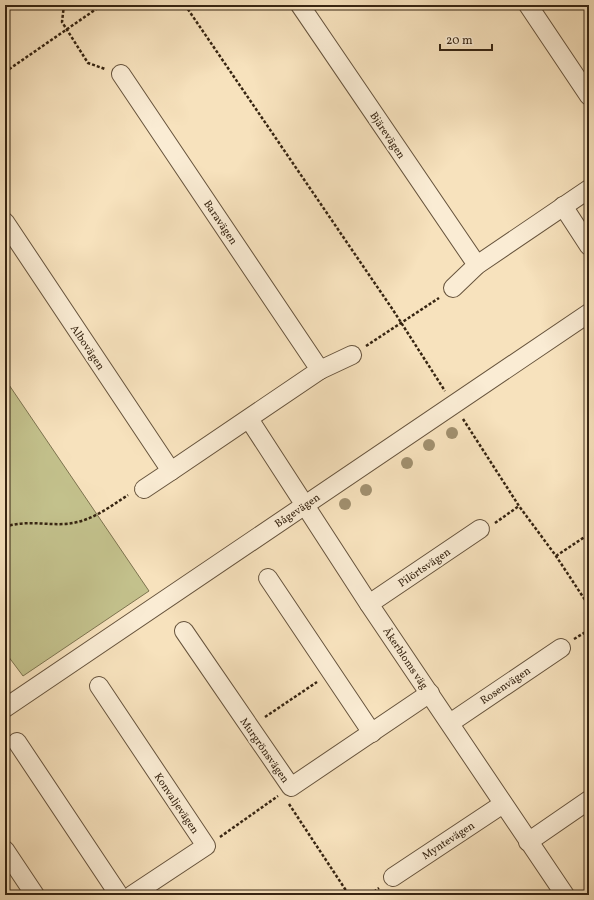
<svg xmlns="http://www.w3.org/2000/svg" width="594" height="900" viewBox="0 0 594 900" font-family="Vollkorn,serif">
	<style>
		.green { fill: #c3c18c; stroke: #7d734f }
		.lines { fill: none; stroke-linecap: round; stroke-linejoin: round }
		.minor-casing { stroke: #67543d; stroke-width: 20 }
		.path { stroke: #372512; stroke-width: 2.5; stroke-dasharray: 3 2; stroke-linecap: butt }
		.minor { stroke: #faecd4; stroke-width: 18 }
		.tree { fill: #a1906f }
		.labels { text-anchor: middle; stroke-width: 4; stroke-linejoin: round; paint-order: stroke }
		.street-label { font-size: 11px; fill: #372512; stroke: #faecd4 }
	</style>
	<rect width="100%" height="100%" fill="#f7e2bd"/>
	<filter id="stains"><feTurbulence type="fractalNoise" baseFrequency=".005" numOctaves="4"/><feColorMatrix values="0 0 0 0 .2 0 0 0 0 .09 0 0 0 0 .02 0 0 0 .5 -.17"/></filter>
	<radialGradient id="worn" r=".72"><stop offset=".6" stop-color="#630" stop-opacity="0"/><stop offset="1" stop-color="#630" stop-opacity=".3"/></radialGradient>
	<!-- green -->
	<path class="green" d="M 5,379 L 149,591 L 23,676 L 5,652 Z"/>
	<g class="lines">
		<!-- minor casing -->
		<g class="minor-casing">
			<g id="minor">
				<path d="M 300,5 L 477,265"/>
				<path d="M 528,5 L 589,96"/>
				<path d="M 563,206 L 589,246"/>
				<path d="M 5,222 L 171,471 L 320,370 L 121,74"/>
				<path d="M 453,288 L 477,265 L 589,189"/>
				<path d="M 320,370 L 352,355"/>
				<path d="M 249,419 L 369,604 L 565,895"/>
				<path d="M 144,489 L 171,471"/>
				<path d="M 268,578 L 372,733"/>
				<path d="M 369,604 L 480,529"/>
				<path d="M 184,631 L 291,787 L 430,693"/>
				<path d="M 99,686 L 206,846 L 132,895"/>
				<path d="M 5,708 L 589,313"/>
				<path d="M 450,723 L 561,648"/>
				<path d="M 17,742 L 119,895"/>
				<path d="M 528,842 L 589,800"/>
				<path d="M 5,850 L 35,895"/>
				<path d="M 393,877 L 503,804"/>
			</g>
		</g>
		<!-- path -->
		<g class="path">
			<path d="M 64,5 L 62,22 L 88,63 L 105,69"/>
			<path d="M 185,5 L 393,310 L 445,391"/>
			<path d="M 5,72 L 102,5"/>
			<path d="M 366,346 L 439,298"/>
			<path d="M 463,419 L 519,506 L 556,556 L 589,606"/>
			<path d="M 495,523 L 519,506"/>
			<path d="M 5,527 C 25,520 43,525 64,524 C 89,523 108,508 128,495"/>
			<path d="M 556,556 L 589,534"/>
			<path d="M 574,639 L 589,630"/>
			<path d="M 265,717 L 317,682"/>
			<path d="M 289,804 L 349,895"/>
			<path d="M 220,837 L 278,796"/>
			<path d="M 370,895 L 379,888"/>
		</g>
		<!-- minor -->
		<use href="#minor" class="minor"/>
	</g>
	<!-- trees -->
	<g class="tree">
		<circle cx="452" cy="433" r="6"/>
		<circle cx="429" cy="445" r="6"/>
		<circle cx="407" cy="463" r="6"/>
		<circle cx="366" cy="490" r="6"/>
		<circle cx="345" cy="504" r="6"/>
	</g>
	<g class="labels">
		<!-- street labels -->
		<g class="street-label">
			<text transform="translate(388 135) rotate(56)" y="4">Bjärevägen</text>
			<text transform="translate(221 222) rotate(56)" y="4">Baravägen</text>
			<text transform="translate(88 347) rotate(56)" y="4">Albovägen</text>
			<text transform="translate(297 510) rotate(-34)" y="4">Bågevägen</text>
			<text transform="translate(424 567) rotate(-34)" y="4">Pilörtsvägen</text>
			<text transform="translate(406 658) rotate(56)" y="4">Åkerbloms väg</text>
			<text transform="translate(505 685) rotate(-34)" y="4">Rosenvägen</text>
			<text transform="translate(265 750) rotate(55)" y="4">Murgrönsvägen</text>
			<text transform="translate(177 803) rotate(56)" y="4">Konvaljevägen</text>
			<text transform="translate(448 840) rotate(-33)" y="4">Myntevägen</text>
		</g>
	</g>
	<!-- margin -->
	<rect width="594" height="900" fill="none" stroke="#f7e2bd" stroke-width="20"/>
	<rect x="6" y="6" width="582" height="888" fill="none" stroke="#372512" stroke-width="2"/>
	<rect x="10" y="10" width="574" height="880" fill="none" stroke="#372512"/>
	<!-- scale -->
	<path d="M440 44v6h52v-6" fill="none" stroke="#372512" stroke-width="2"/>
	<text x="446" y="44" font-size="12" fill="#372512" stroke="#faecd4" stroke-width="3" paint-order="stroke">20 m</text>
	<rect width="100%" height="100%" filter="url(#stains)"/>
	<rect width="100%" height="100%" fill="url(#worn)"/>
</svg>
